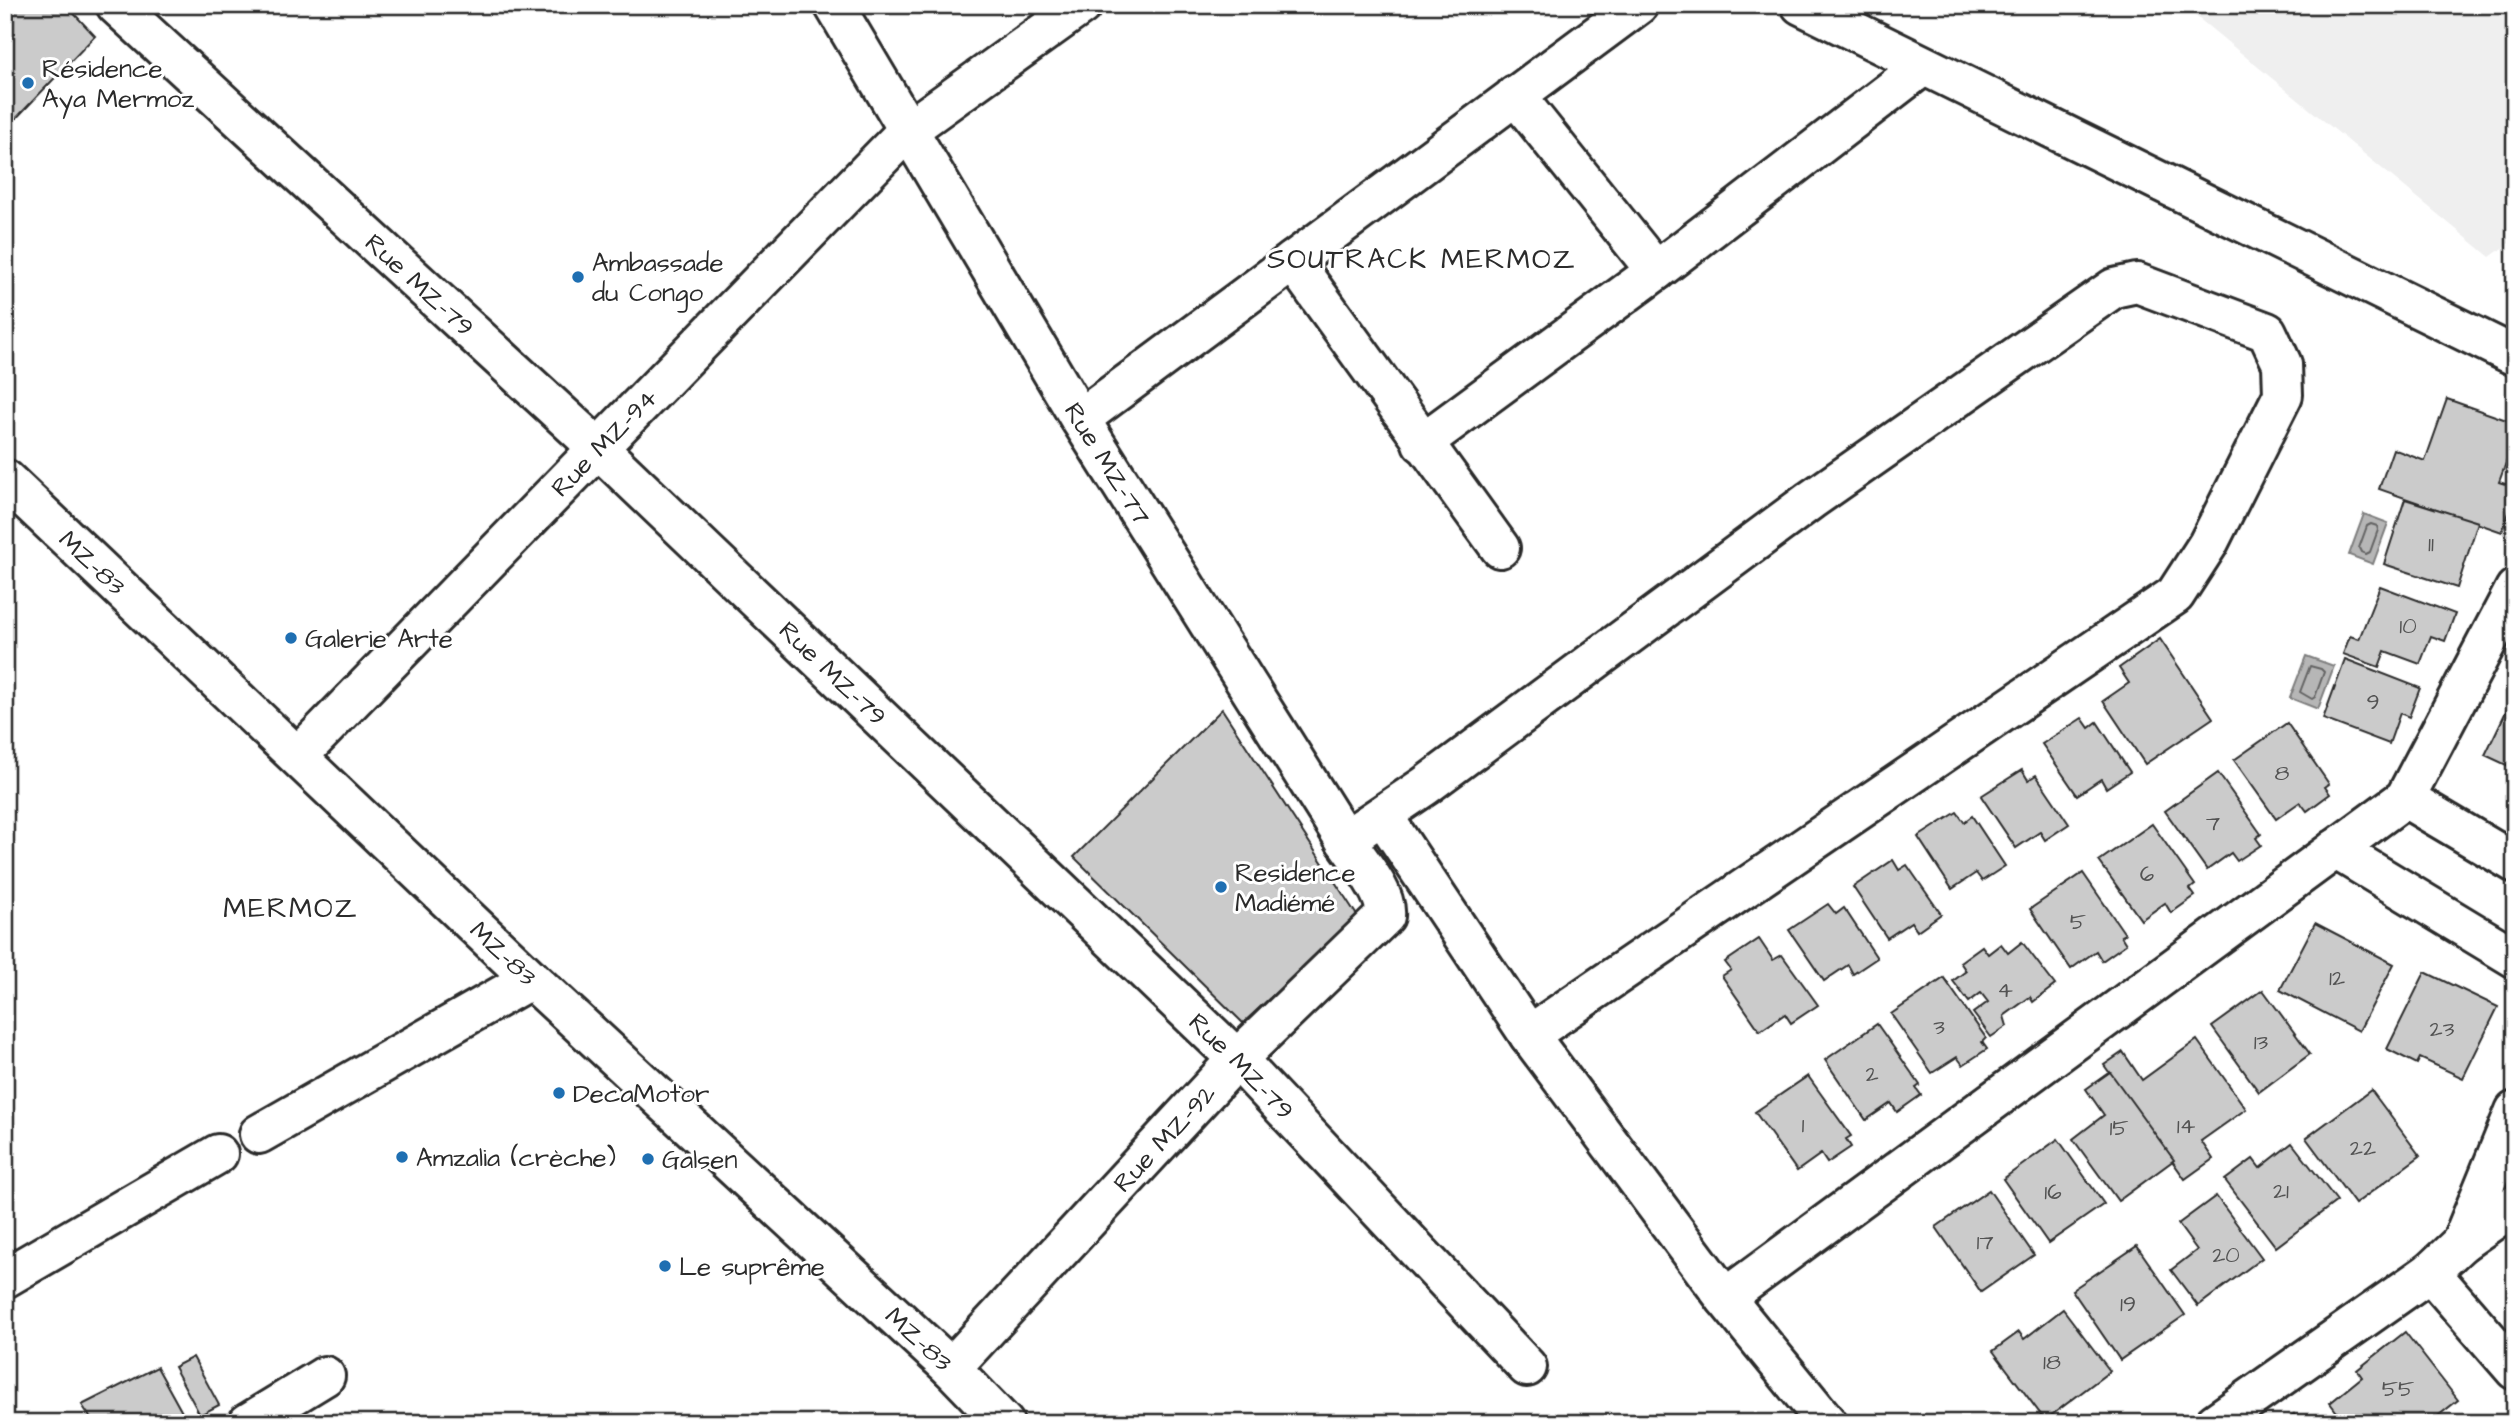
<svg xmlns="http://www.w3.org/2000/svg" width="2520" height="1428" viewBox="0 0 2520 1428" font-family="'Architects Daughter',sans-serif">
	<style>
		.built { fill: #efefef }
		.water { fill: #b6b6b6; stroke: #7e7e7e; stroke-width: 2 }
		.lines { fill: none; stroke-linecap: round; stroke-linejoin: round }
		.shore { stroke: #636363; stroke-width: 2 }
		.building { fill: #cbcbcb; stroke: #2b2b2b; stroke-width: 2 }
		.street-casing { stroke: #2b2b2b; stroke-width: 44 }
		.street { stroke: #fff; stroke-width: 38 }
		.poi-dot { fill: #1f6fb2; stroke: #fff; stroke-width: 2.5 }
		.labels { text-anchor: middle; stroke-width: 6; stroke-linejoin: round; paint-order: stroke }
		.number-label { font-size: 23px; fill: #535353 }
		.poi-label { font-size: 26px; fill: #2b2b2b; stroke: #fff; text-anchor: start }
		.street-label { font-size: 26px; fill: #2b2b2b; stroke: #fff }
		.neighbourhood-label { font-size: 28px; letter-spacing: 2px; fill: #2b2b2b; stroke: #fff }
	</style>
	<rect width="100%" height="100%" fill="#fff"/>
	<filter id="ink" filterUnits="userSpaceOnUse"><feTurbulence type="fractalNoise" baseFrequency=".0143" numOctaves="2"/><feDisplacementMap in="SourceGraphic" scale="14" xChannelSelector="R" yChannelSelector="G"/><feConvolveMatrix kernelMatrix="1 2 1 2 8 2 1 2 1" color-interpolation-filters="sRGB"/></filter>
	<g filter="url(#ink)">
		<!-- built -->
		<path class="built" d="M 2172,5 L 2515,5 L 2515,239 L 2490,257 L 2197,17 Z"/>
		<!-- water -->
		<g class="water">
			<path d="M 2364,514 L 2388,523 L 2373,564 L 2349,555 Z"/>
			<path d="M 2306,656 L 2334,666 L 2318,709 L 2290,698 Z"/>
		</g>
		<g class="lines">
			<!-- shore -->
			<g class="shore">
				<path d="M 2371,524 L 2377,526 L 2378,530 L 2370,552 L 2366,554 L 2361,552 L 2359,548 L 2367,526 Z"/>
				<path d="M 2310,666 L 2321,669 L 2324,672 L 2315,697 L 2312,699 L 2300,692 Z"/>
			</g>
		</g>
		<!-- building -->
		<g class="building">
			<path d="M 5,5 L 66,5 L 95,36 L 5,130 Z"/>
			<path d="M 2447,399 L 2515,423 L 2515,438 L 2499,482 L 2515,487 L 2515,496 L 2502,532 L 2379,489 L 2393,449 L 2425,461 Z"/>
			<path d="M 2405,499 L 2478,522 L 2457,588 L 2384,564 Z"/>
			<path d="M 2380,586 L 2455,614 L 2445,641 L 2431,636 L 2420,664 L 2385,651 L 2379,667 L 2343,654 L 2350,636 L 2359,639 Z"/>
			<path d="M 2160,639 L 2213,718 L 2145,764 L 2103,701 L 2129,683 L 2119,668 Z"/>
			<path d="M 2345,659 L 2420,688 L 2409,717 L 2400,713 L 2389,744 L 2323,719 Z"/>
			<path d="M 2515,693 L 2515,769 L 2485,755 Z"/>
			<path d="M 1222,709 L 1358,917 L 1243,1023 L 1074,857 Z"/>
			<path d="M 2082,718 L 2089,728 L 2097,722 L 2130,772 L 2106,788 L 2101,779 L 2077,795 L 2042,744 Z"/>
			<path d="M 2287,723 L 2329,784 L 2325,787 L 2330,794 L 2307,811 L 2300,802 L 2276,819 L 2234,760 Z"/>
			<path d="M 2022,770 L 2028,780 L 2036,775 L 2069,824 L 2045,840 L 2040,832 L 2016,848 L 1981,796 Z"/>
			<path d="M 2218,773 L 2261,834 L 2256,838 L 2261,845 L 2237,861 L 2231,853 L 2207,870 L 2165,811 Z"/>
			<path d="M 1957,812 L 1964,822 L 1972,816 L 2005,866 L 1982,881 L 1976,873 L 1952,889 L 1918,837 Z"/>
			<path d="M 2152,824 L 2195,885 L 2190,889 L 2195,896 L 2171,913 L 2165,903 L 2141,920 L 2099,861 Z"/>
			<path d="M 1893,860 L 1899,870 L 1907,865 L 1941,914 L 1917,931 L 1911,922 L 1887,938 L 1853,887 Z"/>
			<path d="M 2083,873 L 2125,934 L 2121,936 L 2126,944 L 2102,961 L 2096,951 L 2071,969 L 2030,909 Z"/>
			<path d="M 1828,904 L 1836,914 L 1844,908 L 1877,958 L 1853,974 L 1848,965 L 1824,981 L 1789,930 Z"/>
			<path d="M 2315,923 L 2394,964 L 2359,1031 L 2280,990 Z"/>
			<path d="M 1759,939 L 1773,960 L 1782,955 L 1818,1005 L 1791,1023 L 1785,1014 L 1760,1031 L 1722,976 L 1731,970 L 1725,962 Z"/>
			<path d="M 2022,942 L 2055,985 L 2033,1002 L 2030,997 L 2004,1016 L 2007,1026 L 1991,1037 L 1973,1013 L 1988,1002 L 1981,993 L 1969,1002 L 1953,981 L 1966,971 L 1960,962 L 1982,946 L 1988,954 L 2001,944 L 2008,953 Z"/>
			<path d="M 2425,972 L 2498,1007 L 2463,1078 L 2420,1058 L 2417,1064 L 2387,1049 Z"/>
			<path d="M 1944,978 L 1986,1038 L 1982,1042 L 1987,1049 L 1963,1065 L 1957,1057 L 1932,1073 L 1891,1014 Z"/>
			<path d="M 2263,990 L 2310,1054 L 2259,1092 L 2212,1027 Z"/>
			<path d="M 1877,1024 L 1920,1085 L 1916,1088 L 1921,1095 L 1897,1112 L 1891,1103 L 1866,1120 L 1825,1060 Z"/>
			<path d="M 2197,1040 L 2246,1109 L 2201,1141 L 2213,1159 L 2185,1179 L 2104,1065 L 2123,1052 L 2142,1080 Z"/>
			<path d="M 2110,1072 L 2174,1160 L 2118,1201 L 2073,1139 L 2104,1115 L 2086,1089 Z"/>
			<path d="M 1808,1076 L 1851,1136 L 1846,1139 L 1851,1147 L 1827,1163 L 1821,1154 L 1797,1171 L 1755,1112 Z"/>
			<path d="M 2371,1090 L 2420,1156 L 2355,1204 L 2306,1138 Z"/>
			<path d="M 2058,1139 L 2104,1204 L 2048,1243 L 2003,1179 Z"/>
			<path d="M 2292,1143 L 2337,1201 L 2276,1247 L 2225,1180 L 2253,1159 L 2260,1168 Z"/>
			<path d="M 1989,1190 L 2034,1255 L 1981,1292 L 1936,1227 Z"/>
			<path d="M 2216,1196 L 2262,1258 L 2198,1306 L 2171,1270 L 2197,1250 L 2178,1224 Z"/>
			<path d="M 2137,1246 L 2185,1315 L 2120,1360 L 2072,1290 Z"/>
			<path d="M 2063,1309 L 2110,1371 L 2045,1420 L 1993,1351 L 2019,1332 L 2024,1339 Z"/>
			<path d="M 2405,1332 L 2458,1400 L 2429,1423 L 2345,1423 L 2330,1403 L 2362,1377 L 2357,1370 Z"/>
			<path d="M 193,1357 L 219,1405 L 200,1415 L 174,1367 Z"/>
			<path d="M 157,1367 L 184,1416 L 173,1423 L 94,1423 L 82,1405 Z"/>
			<path d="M 2294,1414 L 2301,1423 L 2282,1423 Z"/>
		</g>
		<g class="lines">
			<!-- street casing -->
			<g class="street-casing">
				<g id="street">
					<path id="s1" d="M 116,5 L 599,449 L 1237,1059 L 1527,1367"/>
					<path id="s2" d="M 834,5 L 1080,419 L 1345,840 C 1358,859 1388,893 1385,916 L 1237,1059 L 951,1368"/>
					<path d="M 1801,5 L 2515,356"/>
					<path d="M 1515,95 L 1656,271"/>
					<path d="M 1293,261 L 1500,548"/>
					<path d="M 1080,419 L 1638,5"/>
					<path d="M 1422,443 L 1656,271 L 1923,66"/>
					<path id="s3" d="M 5,479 L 531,979 L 951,1368 L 1004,1423"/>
					<path id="s4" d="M 298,756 L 908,130 L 1082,5"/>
					<path d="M 2405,798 L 2515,863"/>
					<path d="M 1383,816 L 1529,1035 L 1725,1298 L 1827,1423"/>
					<path d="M 1345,840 L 1425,786 L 1811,500 L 2114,288 L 2137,283 L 2267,332 L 2282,364 L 2283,395 L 2208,544 L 2175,595 L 1529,1035"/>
					<path d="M 2335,849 L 2515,958"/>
					<path d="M 259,1134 L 531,979"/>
					<path d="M 2461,1243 L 2515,1111"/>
					<path d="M 2430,1272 L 2515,1370"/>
					<path d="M 5,1278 L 218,1154"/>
					<path d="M 1725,1298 L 2405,798 L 2515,589"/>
					<path d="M 248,1423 L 325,1376"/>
					<path d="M 2215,1423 L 2430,1272 L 2461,1243 L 2515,1205"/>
				</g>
			</g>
			<!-- street -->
			<use href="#street" class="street"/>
		</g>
	</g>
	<!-- markers -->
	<g class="poi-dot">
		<circle cx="28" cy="83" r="7"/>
		<circle cx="578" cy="277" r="7"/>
		<circle cx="291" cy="638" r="7"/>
		<circle cx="1221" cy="887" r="7"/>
		<circle cx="559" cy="1093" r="7"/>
		<circle cx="402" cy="1157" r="7"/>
		<circle cx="648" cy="1159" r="7"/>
		<circle cx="665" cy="1266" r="7"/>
	</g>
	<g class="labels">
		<!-- number labels -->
		<g class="number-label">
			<text x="2431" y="551">11</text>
			<text x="2408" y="633">10</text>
			<text x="2373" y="709">9</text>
			<text x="2282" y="780">8</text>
			<text x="2213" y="830">7</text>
			<text x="2147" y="881">6</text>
			<text x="2078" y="929">5</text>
			<text x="2337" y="985">12</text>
			<text x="2005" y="997">4</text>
			<text x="1939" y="1034">3</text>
			<text x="2442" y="1036">23</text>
			<text x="2261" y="1049">13</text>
			<text x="1872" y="1081">2</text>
			<text x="1803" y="1132">1</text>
			<text x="2186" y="1133">14</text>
			<text x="2119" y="1135">15</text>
			<text x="2363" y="1155">22</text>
			<text x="2281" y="1198">21</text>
			<text x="2053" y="1199">16</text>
			<text x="1985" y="1249">17</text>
			<text x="2226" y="1262">20</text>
			<text x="2128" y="1311">19</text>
			<text x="2052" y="1369">18</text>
			<text x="2398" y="1396">55</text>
		</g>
		<!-- poi labels -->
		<g class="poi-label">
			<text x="42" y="77">Résidence<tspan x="42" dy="30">Aya Mermoz</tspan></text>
			<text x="592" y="271">Ambassade<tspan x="592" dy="30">du Congo</tspan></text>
			<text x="305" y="647">Galerie Arte</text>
			<text x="1235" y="881">Residence<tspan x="1235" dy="30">Madiémé</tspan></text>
			<text x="573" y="1102">DecaMotor</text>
			<text x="416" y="1166">Amzalia (crèche)</text>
			<text x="662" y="1168">Galsen</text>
			<text x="679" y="1275">Le suprême</text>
		</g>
		<!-- street labels -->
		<g class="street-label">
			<text dy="9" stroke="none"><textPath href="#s1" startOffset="413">Rue MZ-79</textPath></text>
			<text dy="9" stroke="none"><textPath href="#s4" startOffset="438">Rue MZ-94</textPath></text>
			<text dy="9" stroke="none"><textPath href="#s2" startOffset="534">Rue MZ-77</textPath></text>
			<text dy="9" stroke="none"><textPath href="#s3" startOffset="121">MZ-83</textPath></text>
			<text dy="9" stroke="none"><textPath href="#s1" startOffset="980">Rue MZ-79</textPath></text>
			<text dy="9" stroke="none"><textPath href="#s3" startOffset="688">MZ-83</textPath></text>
			<text dy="9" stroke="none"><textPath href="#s1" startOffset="1547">Rue MZ-79</textPath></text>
			<text transform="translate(1164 1138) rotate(-47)" y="9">Rue MZ-92</text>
			<text dy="9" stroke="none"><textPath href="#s3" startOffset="1255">MZ-83</textPath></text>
		</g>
		<!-- neighbourhood labels -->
		<g class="neighbourhood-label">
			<text x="1422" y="268">SOUTRACK MERMOZ</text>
			<text x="291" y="917">MERMOZ</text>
		</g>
	</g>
	<!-- margin -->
	<rect width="2520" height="1428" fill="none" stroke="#fff" stroke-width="28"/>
	<rect x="14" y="14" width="2492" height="1400" fill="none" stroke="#2b2b2b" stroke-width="2.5" filter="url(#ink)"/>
</svg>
